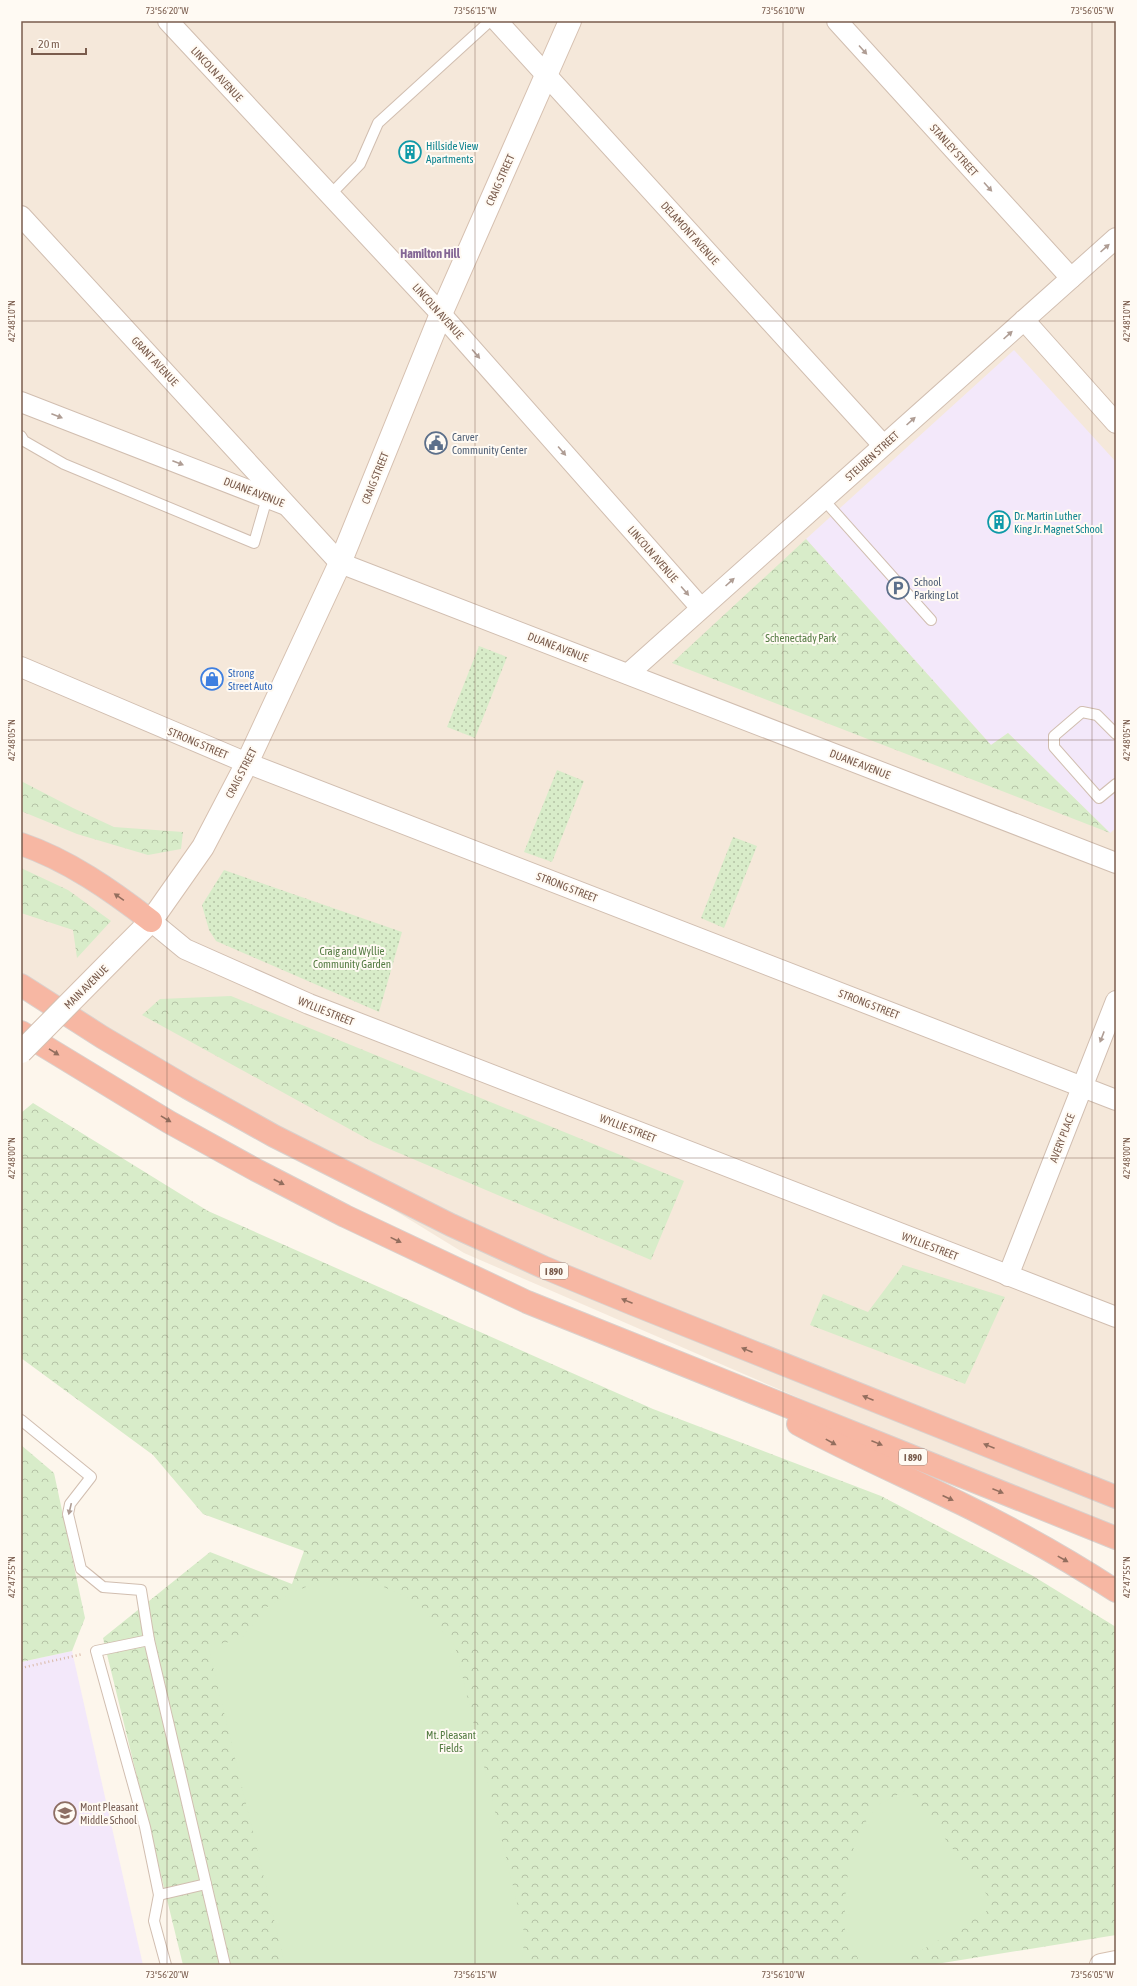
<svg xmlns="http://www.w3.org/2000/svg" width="1137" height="1986" viewBox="0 0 1137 1986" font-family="'Asap Condensed',sans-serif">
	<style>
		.residential { fill: #f5e8da }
		.education { fill: #f3e8fa }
		.grass { fill: url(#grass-dots) }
		.forest { fill: url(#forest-crowns) }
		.pitch { fill: #d8ecc9 }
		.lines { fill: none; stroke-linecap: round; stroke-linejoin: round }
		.lane-casing { stroke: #d1beb0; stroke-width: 12 }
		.street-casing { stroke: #d1beb0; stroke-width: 22 }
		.secondary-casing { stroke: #d6c0b0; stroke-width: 24 }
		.highway-casing { stroke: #dad1cd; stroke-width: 24 }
		.path { stroke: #d9b8a5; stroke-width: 2.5; stroke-dasharray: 1 3; stroke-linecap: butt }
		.lane { stroke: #fff; stroke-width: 10 }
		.street { stroke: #fff; stroke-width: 20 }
		.secondary { stroke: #fff; stroke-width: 22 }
		.highway { stroke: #f7b7a3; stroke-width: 22 }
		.secondary-bridge-casing { stroke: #d6c0b0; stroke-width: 24; stroke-linecap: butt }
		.secondary-bridge { stroke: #fff; stroke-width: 22 }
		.oneway { fill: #af9d94 }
		.oneway2 { fill: #936e5e }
		.ticks { fill: none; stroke: #7a5c4d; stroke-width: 1; stroke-opacity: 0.45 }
		.labels { text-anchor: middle; stroke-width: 4; stroke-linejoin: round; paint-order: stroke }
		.shield { fill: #fffaf3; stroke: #a28b7f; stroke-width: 1 }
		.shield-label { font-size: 10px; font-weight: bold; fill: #7a5c4d }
		.street-label { font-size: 11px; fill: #7a5c4d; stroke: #fffaf3 }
		.culture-label { font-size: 11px; fill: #0d838f; stroke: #fffaf3; text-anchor: start }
		.service-label { font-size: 11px; fill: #4e5e75; stroke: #fffaf3; text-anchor: start }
		.park-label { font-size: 11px; fill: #537a41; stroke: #fffaf3 }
		.shop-label { font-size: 11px; fill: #366cbe; stroke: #fffaf3; text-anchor: start }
		.education-label { font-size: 11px; fill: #785e54; stroke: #fffaf3; text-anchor: start }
		.neighbourhood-label { font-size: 12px; font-weight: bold; fill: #846695; stroke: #fffaf3 }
		.neatline { fill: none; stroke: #7a5c4d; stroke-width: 1.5 }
		.ticks-label { font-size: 10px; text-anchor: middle; fill: #7a5c4d }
	</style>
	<defs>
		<pattern id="grass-dots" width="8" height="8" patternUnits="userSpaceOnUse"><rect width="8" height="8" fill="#d8ecc9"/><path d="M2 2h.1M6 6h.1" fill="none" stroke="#b4c2a5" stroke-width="1.8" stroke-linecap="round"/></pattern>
		<pattern id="forest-crowns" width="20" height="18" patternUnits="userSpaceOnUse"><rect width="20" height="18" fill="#d8ecc9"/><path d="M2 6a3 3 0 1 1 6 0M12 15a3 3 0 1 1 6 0" fill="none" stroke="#b4c2a5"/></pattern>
	</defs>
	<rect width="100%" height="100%" fill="#fdf6ec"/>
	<!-- residential -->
	<path class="residential" d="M 21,21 L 1116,21 L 1116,1535 L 464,1253 L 21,981 Z"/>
	<!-- education -->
	<g class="education">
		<path d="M 1014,350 L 1116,462 L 1116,828 L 1110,833 L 1008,733 L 991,745 L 806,539 Z"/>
		<path d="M 72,1651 L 143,1965 L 21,1965 L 21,1662 Z"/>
	</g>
	<!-- grass -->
	<g class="grass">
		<path d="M 479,646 L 507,657 L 475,738 L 447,727 Z"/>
		<path d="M 557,770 L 584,781 L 552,862 L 524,852 Z"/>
		<path d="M 733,837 L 757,846 L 724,928 L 701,918 Z"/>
		<path d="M 224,870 L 402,932 L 379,1012 L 216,941 L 209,930 L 202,905 Z"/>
	</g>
	<!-- forest -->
	<g class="forest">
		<path d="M 806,539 L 991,745 L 1008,733 L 1110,833 L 672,663 Z"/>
		<path d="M 21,781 L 73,808 L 114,827 L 183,832 L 181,849 L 148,855 L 77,834 L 21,811 Z"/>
		<path d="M 21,868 L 68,890 L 111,921 L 77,958 L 73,930 L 21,913 Z"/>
		<path d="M 231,996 L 684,1181 L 651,1260 L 373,1142 L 142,1015 L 160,999 Z"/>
		<path d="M 33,1103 L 208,1211 L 653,1409 L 881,1496 L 1033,1576 L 1116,1627 L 1116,1935 L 930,1965 L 183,1965 L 103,1638 L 210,1552 L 292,1584 L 304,1551 L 203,1514 L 153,1455 L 21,1358 L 21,1113 Z"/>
		<path d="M 903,1265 L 1005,1297 L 965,1384 L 810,1325 L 823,1294 L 868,1312 Z"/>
		<path d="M 21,1445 L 54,1473 L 85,1618 L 72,1651 L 21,1662 Z"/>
	</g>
	<!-- pitch -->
	<g class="pitch">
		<path d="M 349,1580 L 379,1585 L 416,1601 L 455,1646 L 525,1936 L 521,1965 L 285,1965 L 208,1646 L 240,1640 L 267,1607 L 293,1592 L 322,1581 Z"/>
		<path d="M 908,1789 L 990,1899 L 986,1912 L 897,1965 L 861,1965 L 845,1930 L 845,1899 L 849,1863 L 858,1834 L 876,1806 Z"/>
	</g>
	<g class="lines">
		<!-- lane casing -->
		<g class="lane-casing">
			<g id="lane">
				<path d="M 330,195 L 360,164 L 378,123 L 490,21"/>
				<path d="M 21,436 L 24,441 L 64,464 L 254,543 L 267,498"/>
				<path d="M 823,499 L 931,620"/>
				<path d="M 1116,734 L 1097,715 L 1082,712 L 1054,736 L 1054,747 L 1099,798 L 1116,784"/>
				<path d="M 21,1420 L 91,1477 L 70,1504 L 68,1514 L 81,1569 L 103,1587 L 141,1590 L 149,1640 L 96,1651 L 145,1827 L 159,1895 L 154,1921 L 166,1965"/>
				<path d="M 149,1640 L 225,1965"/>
				<path d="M 159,1895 L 206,1884"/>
			</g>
		</g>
		<!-- street casing -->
		<g class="street-casing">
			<g id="street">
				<path d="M 168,21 L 441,314 L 701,608"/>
				<path d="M 497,21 L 883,445"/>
				<path d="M 837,21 L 1071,278"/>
				<path d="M 21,216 L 340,563 L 1116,863"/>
				<path d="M 1024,320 L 1116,423"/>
				<path d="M 21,402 L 286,505"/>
				<path d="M 21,667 L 247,763 L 1116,1100"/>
				<path d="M 628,674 L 1116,238"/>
				<path d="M 151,921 L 185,949 L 309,1004 L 1116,1317"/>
				<path d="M 1008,1276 L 1116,1001"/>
			</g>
		</g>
		<!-- secondary casing -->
		<g class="secondary-casing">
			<g id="secondary">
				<path d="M 122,950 L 151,921 L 203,847 L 247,763 L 340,563 L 441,314 L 570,21"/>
				<path d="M 1101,1965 L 1116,1962"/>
			</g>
		</g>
		<!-- highway casing -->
		<g class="highway-casing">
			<g id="highway">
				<path d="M 21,844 C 68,860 111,890 151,921"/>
				<path d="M 21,985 L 102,1037 L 188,1088 L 274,1136 L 451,1225 L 543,1267 L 633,1304 L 1116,1497"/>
				<path d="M 21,1032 L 169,1122 L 256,1170 L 345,1216 L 527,1302 L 1116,1538"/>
				<path d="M 798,1424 C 851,1453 907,1477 962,1504 C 1015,1530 1067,1559 1116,1591"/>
			</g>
		</g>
		<!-- path -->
		<path class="path" d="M 21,1668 L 83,1654"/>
		<!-- lane -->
		<use href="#lane" class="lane"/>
		<!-- street -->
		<use href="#street" class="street"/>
		<!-- secondary -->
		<use href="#secondary" class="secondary"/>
		<!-- highway -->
		<use href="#highway" class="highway"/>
		<!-- secondary-bridge casing -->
		<g class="secondary-bridge-casing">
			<path id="secondary-bridge" d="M 21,1052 L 122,950"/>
		</g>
		<!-- secondary-bridge -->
		<use href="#secondary-bridge" class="secondary-bridge"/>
	</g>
	<!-- one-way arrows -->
	<defs><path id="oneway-solid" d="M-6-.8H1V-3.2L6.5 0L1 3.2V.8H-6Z"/></defs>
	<g class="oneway">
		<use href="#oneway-solid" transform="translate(863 50) rotate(48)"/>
		<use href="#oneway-solid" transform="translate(988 187) rotate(48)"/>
		<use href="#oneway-solid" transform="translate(1105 248) rotate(-42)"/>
		<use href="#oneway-solid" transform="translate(1008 335) rotate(-42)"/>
		<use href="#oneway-solid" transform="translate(476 354) rotate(49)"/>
		<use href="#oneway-solid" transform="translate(57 416) rotate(21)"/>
		<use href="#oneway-solid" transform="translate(911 421) rotate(-42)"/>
		<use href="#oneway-solid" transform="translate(562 451) rotate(49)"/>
		<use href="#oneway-solid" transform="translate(178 463) rotate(21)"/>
		<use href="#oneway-solid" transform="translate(730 582) rotate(-42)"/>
		<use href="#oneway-solid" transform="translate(685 591) rotate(49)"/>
		<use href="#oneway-solid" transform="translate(1102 1037) rotate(111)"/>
		<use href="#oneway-solid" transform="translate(70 1509) rotate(103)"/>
	</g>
	<g class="oneway2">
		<use href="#oneway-solid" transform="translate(119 897) rotate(-145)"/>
		<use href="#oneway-solid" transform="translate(54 1052) rotate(32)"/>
		<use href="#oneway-solid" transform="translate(166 1119) rotate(31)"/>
		<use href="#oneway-solid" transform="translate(279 1182) rotate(27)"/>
		<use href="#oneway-solid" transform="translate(396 1240) rotate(26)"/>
		<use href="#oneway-solid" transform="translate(627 1301) rotate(-158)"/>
		<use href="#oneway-solid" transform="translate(747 1350) rotate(-158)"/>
		<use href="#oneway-solid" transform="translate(868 1398) rotate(-158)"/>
		<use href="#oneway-solid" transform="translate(831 1442) rotate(29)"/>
		<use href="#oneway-solid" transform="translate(877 1443) rotate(22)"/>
		<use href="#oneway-solid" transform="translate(989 1446) rotate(-158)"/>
		<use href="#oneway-solid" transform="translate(998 1491) rotate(22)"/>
		<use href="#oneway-solid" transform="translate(948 1498) rotate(25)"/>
		<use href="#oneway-solid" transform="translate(1063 1559) rotate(29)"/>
	</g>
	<!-- ticks -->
	<path class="ticks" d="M 167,21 L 167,1965M 475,21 L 475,1965M 783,21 L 783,1965M 1092,21 L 1092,1965M 21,321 L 1116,321M 21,740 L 1116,740M 21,1158 L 1116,1158M 21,1577 L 1116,1577"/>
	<!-- icons -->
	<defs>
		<g id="building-ring" transform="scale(1.15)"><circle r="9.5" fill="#fffaf3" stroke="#0f9aa8" stroke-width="1.5"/><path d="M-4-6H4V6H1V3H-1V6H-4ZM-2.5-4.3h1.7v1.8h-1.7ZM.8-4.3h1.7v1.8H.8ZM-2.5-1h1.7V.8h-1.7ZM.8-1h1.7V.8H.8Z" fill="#0f9aa8"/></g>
		<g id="civic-ring" transform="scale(1.15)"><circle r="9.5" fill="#fffaf3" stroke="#5c6f8a" stroke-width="1.5"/><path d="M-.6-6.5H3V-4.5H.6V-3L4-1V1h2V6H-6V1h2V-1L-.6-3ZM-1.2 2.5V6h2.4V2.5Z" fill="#5c6f8a"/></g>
		<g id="parking-ring" transform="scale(1.15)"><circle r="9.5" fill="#fffaf3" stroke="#5c6f8a" stroke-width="1.5"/><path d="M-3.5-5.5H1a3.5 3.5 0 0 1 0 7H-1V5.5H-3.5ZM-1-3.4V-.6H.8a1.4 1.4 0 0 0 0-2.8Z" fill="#5c6f8a"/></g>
		<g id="shop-ring" transform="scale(1.15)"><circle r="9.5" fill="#fffaf3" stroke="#3f7fe0" stroke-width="1.5"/><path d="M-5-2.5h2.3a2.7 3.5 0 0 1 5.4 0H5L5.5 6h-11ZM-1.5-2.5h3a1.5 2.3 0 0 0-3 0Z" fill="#3f7fe0"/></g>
		<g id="school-ring" transform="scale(1.15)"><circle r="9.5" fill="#fffaf3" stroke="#8d6e63" stroke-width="1.5"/><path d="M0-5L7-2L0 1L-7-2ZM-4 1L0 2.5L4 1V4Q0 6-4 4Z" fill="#8d6e63"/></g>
	</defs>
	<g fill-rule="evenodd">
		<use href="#building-ring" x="410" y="152"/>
		<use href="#civic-ring" x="436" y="443"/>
		<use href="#building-ring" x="999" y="522"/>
		<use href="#parking-ring" x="898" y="588"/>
		<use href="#shop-ring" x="212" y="679"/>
		<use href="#school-ring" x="65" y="1813"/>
	</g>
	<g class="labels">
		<!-- shield labels -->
		<g class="shield">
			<rect x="540" y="1263" width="28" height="16" rx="3"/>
			<rect x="899" y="1449" width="28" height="16" rx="3"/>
		</g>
		<g class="shield-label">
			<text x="554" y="1275">I 890</text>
			<text x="913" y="1461">I 890</text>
		</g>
		<!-- street labels -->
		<g class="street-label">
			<text transform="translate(217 74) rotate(47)" y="4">LINCOLN AVENUE</text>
			<text transform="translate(954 150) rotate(48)" y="4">STANLEY STREET</text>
			<text transform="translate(500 180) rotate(-66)" y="4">CRAIG STREET</text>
			<text transform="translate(690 233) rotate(48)" y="4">DELAMONT AVENUE</text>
			<text transform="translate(438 311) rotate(48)" y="4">LINCOLN AVENUE</text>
			<text transform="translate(155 361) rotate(47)" y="4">GRANT AVENUE</text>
			<text transform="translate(872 456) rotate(-42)" y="4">STEUBEN STREET</text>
			<text transform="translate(375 478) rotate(-68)" y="4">CRAIG STREET</text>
			<text transform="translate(254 492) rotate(21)" y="4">DUANE AVENUE</text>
			<text transform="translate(653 554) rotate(49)" y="4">LINCOLN AVENUE</text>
			<text transform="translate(558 647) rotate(21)" y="4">DUANE AVENUE</text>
			<text transform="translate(198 743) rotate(23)" y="4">STRONG STREET</text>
			<text transform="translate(860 764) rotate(21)" y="4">DUANE AVENUE</text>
			<text transform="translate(241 773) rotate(-63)" y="4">CRAIG STREET</text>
			<text transform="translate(567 887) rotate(21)" y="4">STRONG STREET</text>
			<text transform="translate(86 987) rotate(-45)" y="4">MAIN AVENUE</text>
			<text transform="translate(869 1004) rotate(21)" y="4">STRONG STREET</text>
			<text transform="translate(326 1011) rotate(22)" y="4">WYLLIE STREET</text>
			<text transform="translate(628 1128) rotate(21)" y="4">WYLLIE STREET</text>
			<text transform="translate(1062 1138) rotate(-69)" y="4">AVERY PLACE</text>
			<text transform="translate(930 1246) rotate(21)" y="4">WYLLIE STREET</text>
		</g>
		<!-- culture labels -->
		<g class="culture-label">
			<text x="426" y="150">Hillside View<tspan x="426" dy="13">Apartments</tspan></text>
			<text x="1014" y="520">Dr. Martin Luther<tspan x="1014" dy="13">King Jr. Magnet School</tspan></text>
		</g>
		<!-- service labels -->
		<g class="service-label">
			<text x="452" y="441">Carver<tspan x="452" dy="13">Community Center</tspan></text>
			<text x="914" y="586">School<tspan x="914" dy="13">Parking Lot</tspan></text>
		</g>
		<!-- park labels -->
		<g class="park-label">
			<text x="801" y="642">Schenectady Park</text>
			<text x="352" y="955">Craig and Wyllie<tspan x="352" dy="13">Community Garden</tspan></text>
			<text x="451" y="1739">Mt. Pleasant<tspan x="451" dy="13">Fields</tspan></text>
		</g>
		<!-- shop labels -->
		<g class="shop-label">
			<text x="228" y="677">Strong<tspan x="228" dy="13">Street Auto</tspan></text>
		</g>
		<!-- education labels -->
		<g class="education-label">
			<text x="80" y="1811">Mont Pleasant<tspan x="80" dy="13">Middle School</tspan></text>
		</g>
		<!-- neighbourhood labels -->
		<g class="neighbourhood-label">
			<text x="430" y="258">Hamilton Hill</text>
		</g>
	</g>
	<!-- border -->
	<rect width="1137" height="1986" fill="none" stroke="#fffaf3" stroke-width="44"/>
	<!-- scale -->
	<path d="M32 48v6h54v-6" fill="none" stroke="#7a5c4d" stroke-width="2"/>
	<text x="38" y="48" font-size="12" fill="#7a5c4d" stroke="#fffaf3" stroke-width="3" paint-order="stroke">20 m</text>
	<rect x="22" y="22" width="1093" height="1942" class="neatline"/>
	<g class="ticks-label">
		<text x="167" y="14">73°56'20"W</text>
		<text x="475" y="14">73°56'15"W</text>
		<text x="783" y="14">73°56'10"W</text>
		<text x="1092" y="14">73°56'05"W</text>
		<text transform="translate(11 321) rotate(-90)" y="4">42°48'10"N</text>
		<text transform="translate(1126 321) rotate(-90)" y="4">42°48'10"N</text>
		<text transform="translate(11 740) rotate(-90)" y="4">42°48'05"N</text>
		<text transform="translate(1126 740) rotate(-90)" y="4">42°48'05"N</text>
		<text transform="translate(11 1158) rotate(-90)" y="4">42°48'00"N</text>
		<text transform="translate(1126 1158) rotate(-90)" y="4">42°48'00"N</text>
		<text transform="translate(11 1577) rotate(-90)" y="4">42°47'55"N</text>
		<text transform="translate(1126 1577) rotate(-90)" y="4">42°47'55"N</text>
		<text x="167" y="1978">73°56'20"W</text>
		<text x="475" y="1978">73°56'15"W</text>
		<text x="783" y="1978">73°56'10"W</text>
		<text x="1092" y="1978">73°56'05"W</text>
	</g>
</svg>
